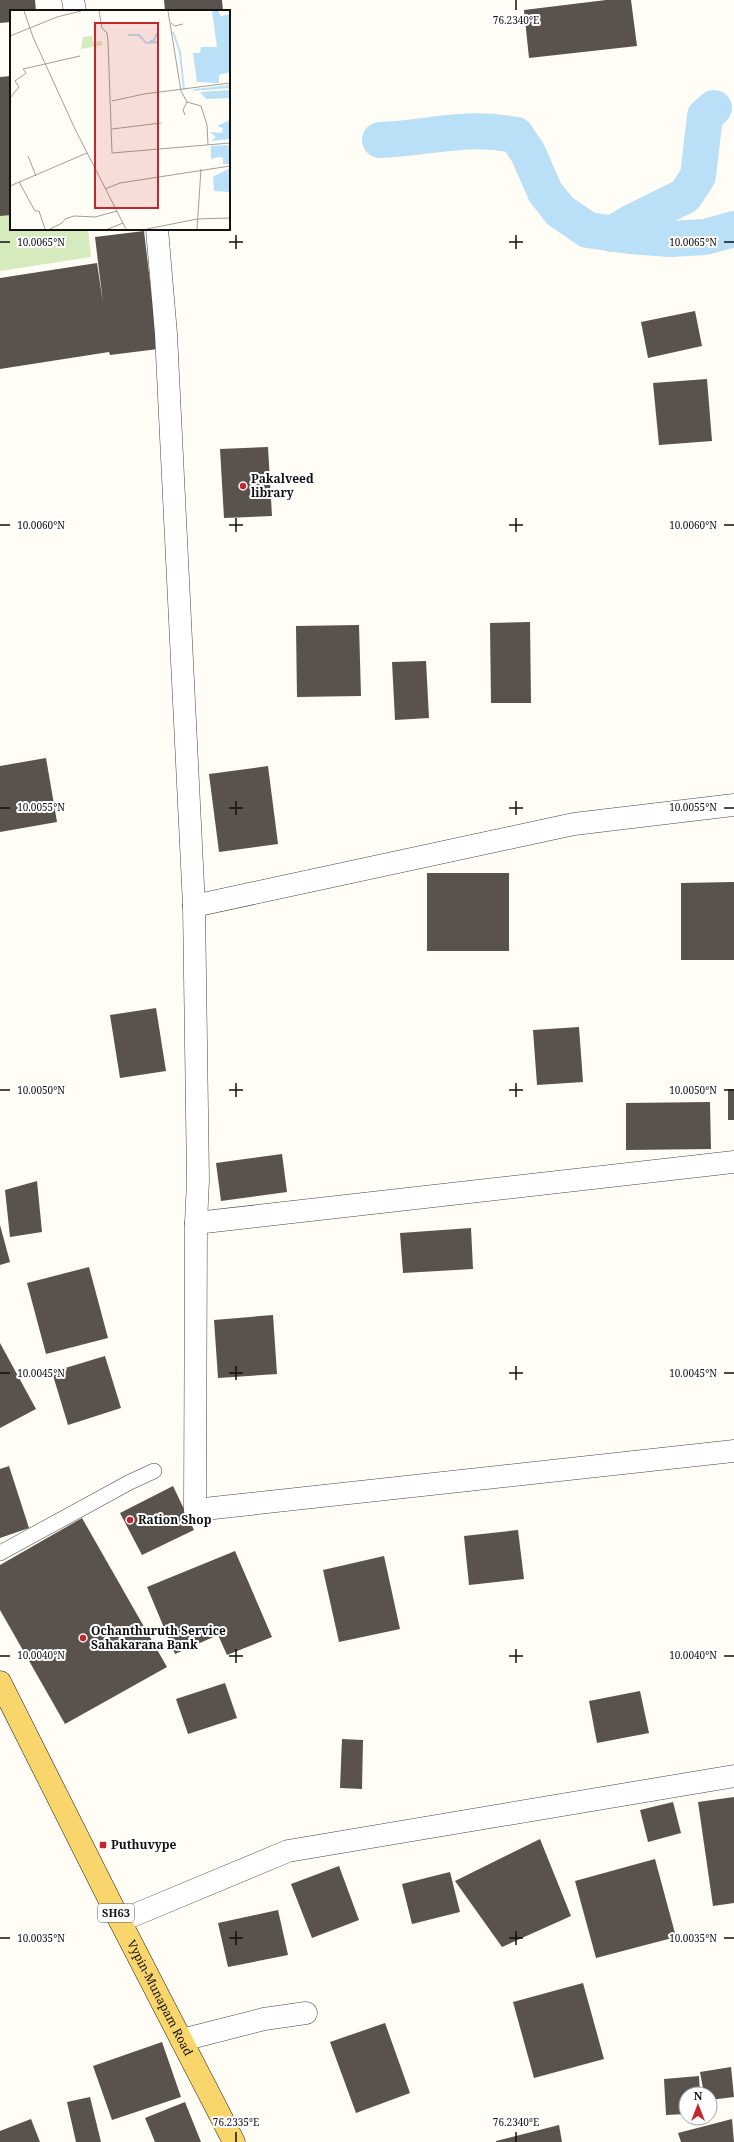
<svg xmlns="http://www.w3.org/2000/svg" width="734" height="2142" viewBox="0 0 734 2142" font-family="'Noto Serif',serif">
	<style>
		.park { fill: #d5ebbd }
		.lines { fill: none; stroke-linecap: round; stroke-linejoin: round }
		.canal { stroke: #b9e0f7; stroke-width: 36 }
		.building { fill: #5a524d }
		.lane-casing { stroke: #444; stroke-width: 16 }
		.street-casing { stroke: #444; stroke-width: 23 }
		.primary-casing { stroke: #222; stroke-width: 23 }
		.lane { stroke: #fff; stroke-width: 15 }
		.street { stroke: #fff; stroke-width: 22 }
		.primary { stroke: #f9d66b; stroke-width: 22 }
		.ticks { fill: none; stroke: #111; stroke-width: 1.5 }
		.poi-dot { fill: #c4262e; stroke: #fff; stroke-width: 1.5 }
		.labels { text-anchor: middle; stroke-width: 4; stroke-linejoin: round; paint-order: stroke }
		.shield { fill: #fff; stroke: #585858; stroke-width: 1 }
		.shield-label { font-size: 11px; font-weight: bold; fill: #111 }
		.poi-label { font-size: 12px; font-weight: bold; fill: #111; stroke: #fff; text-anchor: start }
		.street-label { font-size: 12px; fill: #111; stroke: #fff }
		.inset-river { fill: none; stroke: #b9e0f7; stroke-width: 2 }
		.inset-road { fill: none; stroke: #a09f9a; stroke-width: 1 }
		.view { fill: #c4262e; fill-opacity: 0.15; stroke: #c4262e; stroke-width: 2 }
		.inset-edge { fill: none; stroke: #111; stroke-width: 2 }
		.ticks-label { font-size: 10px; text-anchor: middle; fill: #111; stroke: #fff; stroke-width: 4; stroke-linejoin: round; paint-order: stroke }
	</style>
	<rect width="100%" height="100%" fill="#fffdf5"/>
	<!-- park -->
	<path class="park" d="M 11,214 L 11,229 L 88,229 L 91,257 L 0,271 L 0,215 Z"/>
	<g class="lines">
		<!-- canal -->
		<g class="canal">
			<path d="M 380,140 C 429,138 465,125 516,135 L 528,153 L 545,192 L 560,211 L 588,230 L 630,236 L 670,239 L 705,237 L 734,229"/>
			<path d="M 612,234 L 632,222 L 685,196 L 698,176 L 705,116 L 714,108"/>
		</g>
	</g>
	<!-- building -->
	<g class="building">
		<path d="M 0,0 L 35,0 L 36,11 L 11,11 L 11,22 L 0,23 Z"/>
		<path d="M 164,0 L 222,0 L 223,11 L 165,11 Z"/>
		<path d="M 606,0 L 631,0 L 637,46 L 529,58 L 524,10 Z"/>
		<path d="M 11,76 L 11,215 L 0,216 L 0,77 Z"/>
		<path d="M 144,231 L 158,349 L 110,355 L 109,352 L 0,369 L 0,278 L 97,263 L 103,303 L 95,237 Z"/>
		<path d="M 695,311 L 702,346 L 648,358 L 641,322 Z"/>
		<path d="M 707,379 L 712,441 L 659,445 L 653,383 Z"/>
		<path d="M 268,447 L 272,516 L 224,518 L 220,449 Z"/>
		<path d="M 530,622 L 531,703 L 491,703 L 490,623 Z"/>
		<path d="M 359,625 L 361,696 L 297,697 L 296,626 Z"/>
		<path d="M 426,661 L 429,718 L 395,720 L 392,662 Z"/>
		<path d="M 46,758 L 57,822 L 0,832 L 0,766 Z"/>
		<path d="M 268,766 L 278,844 L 219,852 L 209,774 Z"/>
		<rect x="427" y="873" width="82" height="78"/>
		<path d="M 734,882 L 734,960 L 681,960 L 681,883 Z"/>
		<path d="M 156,1008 L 166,1071 L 120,1078 L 110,1015 Z"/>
		<path d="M 579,1027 L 583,1082 L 537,1085 L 533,1030 Z"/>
		<rect x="728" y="1089" width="6" height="31"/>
		<path d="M 710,1102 L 711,1149 L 626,1150 L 626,1103 Z"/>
		<path d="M 282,1154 L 287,1192 L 221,1201 L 216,1163 Z"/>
		<path d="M 37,1181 L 42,1232 L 10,1237 L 5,1190 Z"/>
		<path d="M 0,1225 L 10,1262 L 0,1265 Z"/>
		<path d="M 471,1228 L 473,1269 L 403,1273 L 400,1233 Z"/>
		<path d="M 89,1267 L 108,1338 L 46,1354 L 27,1283 Z"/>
		<path d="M 273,1315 L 277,1374 L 218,1378 L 214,1320 Z"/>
		<path d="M 0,1343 L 36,1409 L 0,1428 Z"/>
		<path d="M 105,1356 L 121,1408 L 68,1425 L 52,1372 Z"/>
		<path d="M 9,1466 L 29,1528 L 0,1538 L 0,1469 Z"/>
		<path d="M 173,1486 L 194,1530 L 142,1555 L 120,1513 Z"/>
		<path d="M 82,1518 L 167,1667 L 65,1724 L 0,1610 L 0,1565 Z"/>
		<path d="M 518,1530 L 524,1579 L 469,1585 L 464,1536 Z"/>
		<path d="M 235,1551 L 272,1637 L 227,1655 L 218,1635 L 175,1654 L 147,1587 Z"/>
		<path d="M 384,1556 L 400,1629 L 339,1642 L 323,1570 Z"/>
		<path d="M 225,1683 L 237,1718 L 188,1734 L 176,1699 Z"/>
		<path d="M 640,1691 L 649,1733 L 597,1743 L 589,1701 Z"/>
		<path d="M 342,1739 L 363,1740 L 362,1789 L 340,1788 Z"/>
		<path d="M 734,1797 L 734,1903 L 713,1906 L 698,1802 Z"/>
		<path d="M 673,1802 L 681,1833 L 648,1842 L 640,1810 Z"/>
		<path d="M 540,1839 L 571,1916 L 502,1947 L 455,1881 Z"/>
		<path d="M 655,1859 L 676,1937 L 596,1958 L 575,1881 Z"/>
		<path d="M 339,1866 L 359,1920 L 312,1938 L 291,1884 Z"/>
		<path d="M 450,1872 L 460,1912 L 412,1924 L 402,1884 Z"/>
		<path d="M 278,1910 L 288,1955 L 228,1967 L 218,1923 Z"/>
		<path d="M 583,1983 L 604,2059 L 534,2078 L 513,2002 Z"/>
		<path d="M 385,2023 L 410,2093 L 356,2113 L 330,2042 Z"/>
		<path d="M 162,2042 L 181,2097 L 112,2120 L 93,2066 Z"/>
		<path d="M 731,2067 L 734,2097 L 710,2100 L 710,2094 L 704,2094 L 700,2072 Z"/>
		<path d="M 699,2076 L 700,2094 L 686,2094 L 686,2114 L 666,2115 L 664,2079 Z"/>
		<path d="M 90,2097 L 101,2142 L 76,2142 L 67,2102 Z"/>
		<path d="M 185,2102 L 201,2142 L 155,2142 L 145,2118 Z"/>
		<path d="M 31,2119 L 40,2142 L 0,2142 L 0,2131 Z"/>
		<path d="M 732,2119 L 734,2142 L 681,2142 L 678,2133 Z"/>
		<path d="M 559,2125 L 562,2142 L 496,2142 L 496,2141 Z"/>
	</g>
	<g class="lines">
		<!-- lane casing -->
		<g class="lane-casing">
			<path id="lane" d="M 0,1553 L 130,1482 L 154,1471"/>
		</g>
		<!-- street casing -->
		<g class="street-casing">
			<g id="street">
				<path d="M 73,0 L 75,11"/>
				<path d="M 157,229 L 166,334 L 194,906 L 198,1180 L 196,1223 L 195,1510 L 734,1451"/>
				<path d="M 194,906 L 574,824 L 734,805"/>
				<path d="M 196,1223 L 734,1162"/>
				<path d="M 120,1921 L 288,1851 L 734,1776"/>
				<path d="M 182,2040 L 264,2019 L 306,2013"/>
			</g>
		</g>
		<!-- primary casing -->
		<g class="primary-casing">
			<g id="primary">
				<path id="s1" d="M 0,1682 L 120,1921 L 234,2142"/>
			</g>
		</g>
		<!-- lane -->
		<use href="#lane" class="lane"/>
		<!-- street -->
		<use href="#street" class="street"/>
		<!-- primary -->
		<use href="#primary" class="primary"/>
	</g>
	<!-- ticks -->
	<path class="ticks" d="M 516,0 L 516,10M 236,235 L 236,249M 516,235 L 516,249M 0,242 L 10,242M 229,242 L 243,242M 509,242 L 523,242M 724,242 L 734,242M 236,518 L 236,532M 516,518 L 516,532M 0,525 L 10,525M 229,525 L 243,525M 509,525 L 523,525M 724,525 L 734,525M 236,801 L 236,815M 516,801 L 516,815M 0,808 L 10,808M 229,808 L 243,808M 509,808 L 523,808M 724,808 L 734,808M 236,1083 L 236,1097M 516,1083 L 516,1097M 0,1090 L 10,1090M 229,1090 L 243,1090M 509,1090 L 523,1090M 724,1090 L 734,1090M 236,1366 L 236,1380M 516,1366 L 516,1380M 0,1373 L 10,1373M 229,1373 L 243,1373M 509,1373 L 523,1373M 724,1373 L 734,1373M 236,1649 L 236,1663M 516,1649 L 516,1663M 0,1656 L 10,1656M 229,1656 L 243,1656M 509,1656 L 523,1656M 724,1656 L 734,1656M 236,1931 L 236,1945M 516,1931 L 516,1945M 0,1938 L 10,1938M 229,1938 L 243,1938M 509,1938 L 523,1938M 724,1938 L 734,1938M 236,2132 L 236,2142M 516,2132 L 516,2142"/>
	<!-- markers -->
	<g class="poi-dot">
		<circle cx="243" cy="486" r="4"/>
		<circle cx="130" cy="1520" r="4"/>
		<circle cx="83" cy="1638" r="4"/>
		<rect x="99" y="1841" width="8" height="8" rx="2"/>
	</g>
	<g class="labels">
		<!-- shield labels -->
		<rect class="shield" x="98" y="1904" width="36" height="18" rx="3"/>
		<g class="shield-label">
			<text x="116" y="1917">SH63</text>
		</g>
		<!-- poi labels -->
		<g class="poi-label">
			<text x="251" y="483">Pakalveed<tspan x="251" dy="14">library</tspan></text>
			<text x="138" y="1524">Ration Shop</text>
			<text x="91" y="1635">Ochanthuruth Service<tspan x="91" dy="14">Sahakarana Bank</tspan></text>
			<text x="111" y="1849">Puthuvype</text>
		</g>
		<!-- street labels -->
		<g class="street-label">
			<text dy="4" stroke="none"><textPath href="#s1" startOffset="354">Vypin-Munapam Road</textPath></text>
		</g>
	</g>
	<!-- overview -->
	<g transform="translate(10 10)">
		<rect width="220" height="220" fill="#fffdf5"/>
		<path d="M 82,26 L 83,32 L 91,31 L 93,35 L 71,39 L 73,27 Z" fill="#d5ebbd"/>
		<path d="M 202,1 L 208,1 L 211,6 L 220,4 L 220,62 L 209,65 L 209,73 L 187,72 L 183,43 L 190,43 L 191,37 L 207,37 ZM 220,75 L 220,78 L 182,81 L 185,79 ZM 220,80 L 220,88 L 196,89 L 190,82 ZM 220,110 L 220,129 L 201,131 L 206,127 L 200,122 L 212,123 L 213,118 L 207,116 ZM 220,135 L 220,154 L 213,154 L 213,148 L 209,147 L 201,149 L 201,136 ZM 220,158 L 220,182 L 204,181 L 203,167 Z" fill="#b9e0f7"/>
		<path class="inset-river" d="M 163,22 L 170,42 L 174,80M 118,25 L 129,25 L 136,33 L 149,32M 138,33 L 144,30 L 147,23"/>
		<path class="inset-road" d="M 14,1 L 23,27 L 65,119 L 116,219M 89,1 L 92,18 L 97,23 L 98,31 L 102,143 L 220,133M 158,1 L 171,81 L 177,92 L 173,100 L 175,105M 161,13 L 165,16 L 173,14M 0,26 L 47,7 L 71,1M 0,88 L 9,77 L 5,71 L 16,63 L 13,59 L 70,46M 102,91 L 134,84 L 220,73M 177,92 L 191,96 L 197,115 L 198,135M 102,119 L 151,113M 18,146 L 26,166M 9,172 L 25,201 L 29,201 L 35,219M 0,176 L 77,143M 95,179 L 110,173 L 220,156M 40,219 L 52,213 L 55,209 L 64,206 L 85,207 L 107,201M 98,219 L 113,213M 137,219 L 187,209 L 220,208M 187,219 L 191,159"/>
		<path class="view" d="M 85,13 L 148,13 L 148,198 L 85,198 Z"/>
		<rect width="220" height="220" class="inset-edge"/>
	</g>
	<g class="ticks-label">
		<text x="516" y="24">76.2340°E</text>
		<text x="41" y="246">10.0065°N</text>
		<text x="693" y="246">10.0065°N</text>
		<text x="41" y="529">10.0060°N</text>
		<text x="693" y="529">10.0060°N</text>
		<text x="41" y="811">10.0055°N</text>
		<text x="693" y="811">10.0055°N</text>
		<text x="41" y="1094">10.0050°N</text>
		<text x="693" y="1094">10.0050°N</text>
		<text x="41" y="1377">10.0045°N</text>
		<text x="693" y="1377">10.0045°N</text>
		<text x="41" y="1659">10.0040°N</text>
		<text x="693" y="1659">10.0040°N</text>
		<text x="41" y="1942">10.0035°N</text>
		<text x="693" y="1942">10.0035°N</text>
		<text x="236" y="2126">76.2335°E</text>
		<text x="516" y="2126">76.2340°E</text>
	</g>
	<!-- north arrow -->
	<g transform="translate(698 2106)"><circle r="19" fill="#ffffff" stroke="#a0a0a0"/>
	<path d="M0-3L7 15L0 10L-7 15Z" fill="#c4262e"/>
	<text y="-6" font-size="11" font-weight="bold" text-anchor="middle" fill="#111111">N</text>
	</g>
</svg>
